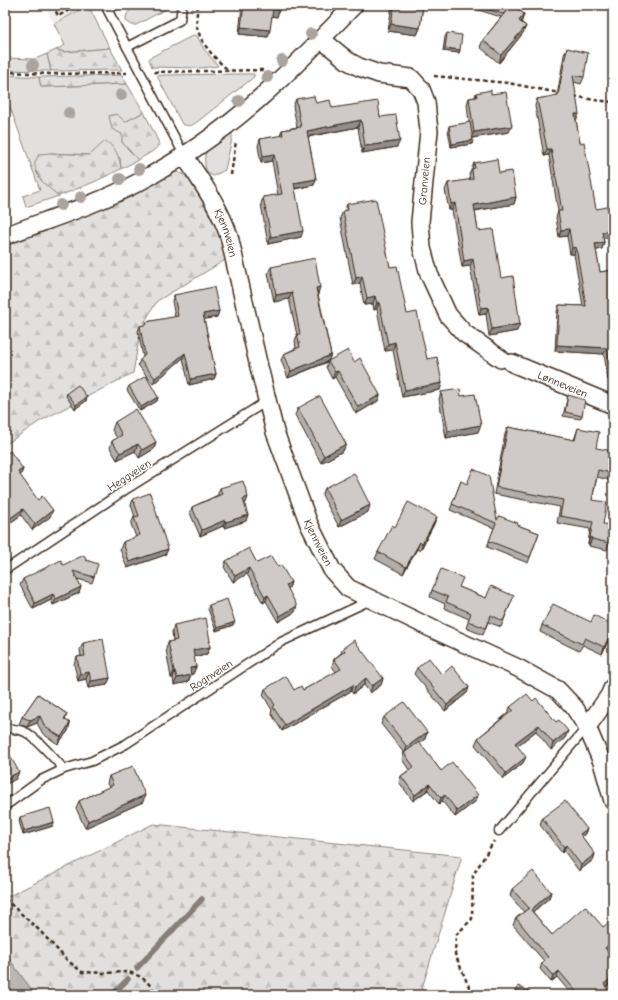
<svg xmlns="http://www.w3.org/2000/svg" width="618" height="1000" viewBox="0 0 618 1000" font-family="'Comic Neue',sans-serif">
	<style>
		.built { fill: #f1efee }
		.green { fill: #e2e0de; stroke: #8e857e }
		.forest { fill: url(#forest-firs); stroke: #8e857e }
		.water { fill: #bcb6b3; stroke: #887e77 }
		.lines { fill: none; stroke-linecap: round; stroke-linejoin: round }
		.stream { stroke: #887e77; stroke-width: 5.5 }
		.lane-casing { stroke: #3b2a1e; stroke-width: 11 }
		.street-casing { stroke: #3b2a1e; stroke-width: 20 }
		.path { stroke: #3b2a1e; stroke-width: 2.5; stroke-dasharray: 4 3; stroke-linecap: butt }
		.lane { stroke: #fff; stroke-width: 8 }
		.street { stroke: #fff; stroke-width: 17 }
		.tree { fill: #aaa39e }
		.wall { fill: #b2aeab; stroke: #3b2a1e }
		.shaded-wall { fill: #918d8b; stroke: #3b2a1e }
		.building { fill: #cfcac7; stroke: #3b2a1e }
		.labels { text-anchor: middle; stroke-width: 3; stroke-linejoin: round; paint-order: stroke }
		.street-label { font-size: 11px; fill: #3b2a1e; stroke: #fff }
	</style>
	<defs>
		<pattern id="forest-firs" width="22" height="20" patternUnits="userSpaceOnUse"><rect width="22" height="20" fill="#e2e0de"/><path d="M5 1l3.5 6h-7zM16 11l3.5 6h-7z" fill="#c3c0be"/></pattern>
	</defs>
	<rect width="100%" height="100%" fill="#fff"/>
	<filter id="ink" filterUnits="userSpaceOnUse"><feTurbulence type="fractalNoise" baseFrequency=".025" numOctaves="2"/><feDisplacementMap in="SourceGraphic" scale="8" xChannelSelector="R" yChannelSelector="G"/><feConvolveMatrix kernelMatrix="1 2 1 2 8 2 1 2 1" color-interpolation-filters="sRGB"/></filter>
	<g filter="url(#ink)">
		<!-- built -->
		<path class="built" d="M 44,5 L 90,5 L 54,24 Z"/>
		<!-- green -->
		<g class="green">
			<path d="M 140,5 L 170,5 L 168,8 L 136,25 L 132,25 L 126,21 C 125,11 132,9 140,5 Z"/>
			<path d="M 87,6 L 89,7 L 110,48 L 65,52 L 56,50 L 65,45 L 54,24 Z"/>
			<path d="M 194,35 L 197,36 L 204,49 L 218,66 L 200,68 L 152,67 L 149,59 L 151,57 Z"/>
			<path d="M 47,54 L 51,71 L 5,70 L 5,58 L 35,59 Z"/>
			<path d="M 235,74 L 254,74 L 254,77 L 197,122 C 192,126 189,127 182,124 L 157,76 L 164,75 Z"/>
			<path d="M 5,75 L 39,77 L 41,87 L 127,84 L 144,112 L 125,122 L 117,114 L 109,116 L 123,134 L 122,142 L 138,160 L 121,169 L 120,158 L 90,155 L 50,153 L 45,184 L 59,196 L 26,207 L 23,196 L 40,190 L 5,93 Z"/>
			<path d="M 232,131 L 232,139 L 225,170 L 213,176 C 207,173 205,169 205,163 C 202,147 220,139 232,131 Z"/>
		</g>
		<!-- forest -->
		<g class="forest">
			<path d="M 110,48 L 122,70 L 51,71 L 47,54 L 56,50 L 65,52 Z"/>
			<path d="M 122,75 L 127,84 L 41,87 L 39,77 Z"/>
			<path d="M 144,112 L 160,145 L 153,151 L 138,160 L 122,142 L 122,134 L 112,129 L 109,116 L 117,114 L 125,122 Z"/>
			<path d="M 105,141 C 116,147 120,158 121,169 L 94,182 L 59,196 C 49,188 34,178 35,163 C 35,161 38,157 39,154 L 50,153 L 90,155 Z"/>
			<path d="M 176,172 L 183,174 L 189,180 L 202,201 L 218,231 L 227,259 L 157,301 L 141,328 L 133,373 L 40,421 L 5,445 L 5,244 L 87,215 Z"/>
			<path d="M 153,824 L 462,856 L 420,995 L 35,995 L 5,953 L 5,898 Z"/>
		</g>
		<!-- water -->
		<path class="water" d="M 5,953 L 35,995 L 5,995 Z"/>
		<g class="lines">
			<!-- stream -->
			<g class="stream">
				<path d="M 137,968 L 202,899"/>
				<path d="M 112,995 L 128,979"/>
			</g>
			<!-- lane casing -->
			<g class="lane-casing">
				<g id="lane">
					<path d="M 115,5 L 107,9 L 184,155"/>
					<path d="M 127,47 L 180,20 L 182,5"/>
					<path d="M 5,570 L 128,488 L 267,401"/>
					<path d="M 5,728 C 12,729 21,729 27,733 C 40,741 53,758 64,769"/>
					<path d="M 5,806 L 41,780 L 64,769 L 92,761 L 126,744 L 281,642 L 371,600"/>
					<path d="M 499,831 L 587,727"/>
				</g>
			</g>
			<!-- street casing -->
			<g class="street-casing">
				<g id="street">
					<path d="M 321,39 L 348,61 L 359,67 L 379,74 L 411,78 L 421,89 L 426,102 L 429,131 L 420,222 L 422,248 L 429,274 L 448,315 L 464,333 L 501,359"/>
					<path id="s1" d="M 184,155 C 201,181 219,206 229,236 L 259,367 L 275,432 L 309,524 L 332,570 L 348,588 L 439,632 L 518,668 L 558,690 L 574,707 L 587,727 L 602,762 L 613,801"/>
					<path d="M 5,236 C 49,219 95,205 137,183 C 181,160 224,130 261,97 C 294,68 324,36 354,5"/>
					<path id="s2" d="M 512,363 L 613,405"/>
					<path d="M 587,727 L 609,696 L 613,687"/>
				</g>
			</g>
			<!-- path -->
			<g class="path">
				<path d="M 53,5 L 58,16 L 79,5"/>
				<path d="M 198,5 C 197,12 196,20 197,27 C 201,45 216,59 229,71"/>
				<path d="M 32,6 L 34,5"/>
				<path d="M 5,72 L 50,74 L 127,73"/>
				<path d="M 154,72 L 265,70"/>
				<path d="M 434,76 L 508,83 L 559,93"/>
				<path d="M 574,96 L 594,100 L 613,102"/>
				<path d="M 231,175 L 236,141"/>
				<path d="M 5,899 L 39,930 L 67,960 L 82,972 L 103,973 L 128,972 C 144,976 148,983 158,995"/>
				<path d="M 471,995 L 469,987 L 455,954 L 456,935 L 472,919 L 473,875 L 494,841"/>
			</g>
			<!-- lane -->
			<use href="#lane" class="lane"/>
			<!-- street -->
			<use href="#street" class="street"/>
		</g>
		<!-- trees -->
		<g class="tree">
			<circle cx="311" cy="34" r="6"/>
			<circle cx="282" cy="61" r="6"/>
			<circle cx="33" cy="65" r="6"/>
			<circle cx="267" cy="77" r="6"/>
			<circle cx="121" cy="95" r="6"/>
			<circle cx="239" cy="101" r="6"/>
			<circle cx="69" cy="113" r="6"/>
			<circle cx="139" cy="169" r="6"/>
			<circle cx="120" cy="179" r="6"/>
			<circle cx="81" cy="197" r="6"/>
			<circle cx="61" cy="205" r="6"/>
		</g>
		<!-- wall -->
		<g class="wall">
			<path d="M 242,5 L 280,5 L 277,17 L 272,16 L 268,37 L 239,34 Z"/>
			<path d="M 392,5 L 423,5 L 420,28 L 417,35 L 388,31 Z"/>
			<path d="M 476,5 L 514,5 L 524,14 L 521,22 L 526,26 L 523,33 L 499,63 L 480,47 L 483,40 L 501,17 L 475,9 Z"/>
			<path d="M 447,33 L 460,50 L 459,53 L 443,51 L 445,37 Z"/>
			<path d="M 567,48 L 584,77 L 581,84 L 574,82 L 576,120 L 580,143 L 604,242 L 602,249 L 596,250 L 600,272 L 613,270 L 613,309 L 611,310 L 613,329 L 613,379 L 608,380 L 604,354 L 555,351 L 557,312 L 559,305 L 583,306 L 574,254 L 570,254 L 567,236 L 559,237 L 556,218 L 558,211 L 549,155 L 544,156 L 535,106 L 537,99 L 557,96 L 564,55 Z"/>
			<path d="M 476,93 L 491,94 L 509,132 L 473,138 L 472,144 L 451,147 L 448,130 L 449,126 L 469,123 L 467,104 L 469,98 L 475,97 Z"/>
			<path d="M 296,99 L 316,103 L 332,108 L 380,117 L 397,147 L 362,153 L 358,127 L 308,137 L 316,179 L 314,185 L 295,189 L 301,237 L 268,244 L 261,204 L 263,197 L 278,195 L 272,161 L 261,163 L 258,146 L 260,139 L 280,136 L 282,130 L 297,127 L 293,106 Z"/>
			<path d="M 474,163 L 499,173 L 516,197 L 514,204 L 475,211 L 478,231 L 501,278 L 517,331 L 489,336 L 486,314 L 479,315 L 470,266 L 462,267 L 452,210 L 449,210 L 445,190 L 448,183 L 470,180 L 469,175 Z"/>
			<path d="M 347,204 L 390,267 L 407,314 L 427,359 L 442,383 L 440,390 L 402,397 L 393,350 L 385,351 L 377,309 L 374,310 L 373,304 L 364,305 L 360,283 L 353,285 L 340,218 L 343,211 L 345,210 Z"/>
			<path d="M 271,267 L 318,294 L 331,355 L 328,360 L 354,362 L 380,395 L 378,401 L 356,414 L 335,377 L 332,379 L 326,367 L 328,362 L 288,378 L 281,360 L 284,354 L 296,348 L 295,341 L 297,335 L 289,299 L 274,302 L 268,273 Z"/>
			<path d="M 174,295 L 219,311 L 217,317 L 204,319 L 216,374 L 214,379 L 189,385 L 183,358 L 153,384 L 138,365 L 140,360 L 143,357 L 138,331 L 140,326 L 146,325 L 146,322 L 175,317 L 172,301 Z"/>
			<path d="M 129,386 L 158,397 L 157,401 L 140,411 L 127,390 Z"/>
			<path d="M 441,392 L 461,396 L 478,432 L 446,438 L 439,399 Z"/>
			<path d="M 67,393 L 87,397 L 86,401 L 75,409 L 66,396 Z"/>
			<path d="M 568,395 L 582,416 L 580,419 L 563,416 Z"/>
			<path d="M 298,408 L 346,444 L 343,451 L 321,463 L 295,415 Z"/>
			<path d="M 115,422 L 156,442 L 154,449 L 139,458 L 135,451 L 117,460 L 110,448 L 112,441 L 117,438 L 112,430 Z"/>
			<path d="M 508,427 L 574,440 L 578,428 L 596,448 L 611,473 L 609,480 L 597,477 L 592,500 L 603,524 L 609,543 L 607,550 L 589,546 L 590,544 L 588,544 L 590,529 L 557,523 L 560,507 L 494,494 L 505,434 Z"/>
			<path d="M 5,455 L 23,469 L 20,476 L 50,517 L 32,530 L 21,515 L 6,526 L 5,524 Z"/>
			<path d="M 461,481 L 497,520 L 517,525 L 539,533 L 528,563 L 487,547 L 494,528 L 450,510 Z"/>
			<path d="M 220,488 L 246,503 L 245,504 L 246,521 L 224,528 L 223,526 L 200,536 L 190,513 L 192,507 L 218,495 L 218,493 Z"/>
			<path d="M 325,488 L 368,512 L 339,527 L 322,495 Z"/>
			<path d="M 133,499 L 168,549 L 165,555 L 127,568 L 120,549 L 123,542 L 136,537 L 131,524 L 134,517 L 135,517 L 131,505 Z"/>
			<path d="M 434,524 L 420,551 L 417,549 L 403,574 L 375,559 L 378,552 L 395,527 Z"/>
			<path d="M 226,561 L 257,563 L 278,567 L 291,582 L 289,588 L 288,589 L 295,612 L 278,622 L 266,601 L 263,603 L 247,574 L 233,582 L 224,567 Z"/>
			<path d="M 63,565 L 94,577 L 92,583 L 77,579 L 81,587 L 79,593 L 53,605 L 51,600 L 33,609 L 20,585 L 23,579 Z"/>
			<path d="M 459,587 L 486,598 L 511,603 L 501,627 L 488,622 L 483,635 L 466,628 L 469,619 L 444,608 L 445,604 L 430,597 L 432,590 Z"/>
			<path d="M 209,605 L 233,625 L 216,631 L 208,609 Z"/>
			<path d="M 174,625 L 210,641 L 209,645 L 210,647 L 207,654 L 194,657 L 196,667 L 193,674 L 191,674 L 188,682 L 174,685 L 173,678 L 171,678 L 166,649 L 168,642 L 173,641 L 172,632 Z"/>
			<path d="M 542,625 L 613,625 L 613,631 L 602,654 L 583,645 L 579,651 L 540,632 Z"/>
			<path d="M 83,643 L 110,678 L 107,685 L 88,688 L 86,679 L 78,681 L 74,664 L 77,657 L 81,656 L 80,650 Z"/>
			<path d="M 343,648 L 383,678 L 381,685 L 370,693 L 364,685 L 353,694 L 351,691 L 282,731 L 271,713 L 272,710 L 263,695 L 265,689 L 303,690 L 336,672 L 332,666 L 334,659 L 341,653 Z"/>
			<path d="M 417,668 L 442,675 L 469,687 L 467,693 L 445,711 L 414,674 Z"/>
			<path d="M 38,694 L 67,714 L 65,720 L 70,723 L 68,731 L 58,744 L 43,734 L 37,723 L 27,727 L 19,724 L 22,717 Z"/>
			<path d="M 533,701 L 556,722 L 568,731 L 565,738 L 551,750 L 536,731 L 517,746 L 523,763 L 503,779 L 475,745 L 478,738 L 508,713 L 510,707 Z"/>
			<path d="M 384,717 L 427,732 L 425,739 L 419,743 L 441,771 L 478,795 L 476,801 L 455,817 L 442,801 L 439,804 L 428,790 L 413,801 L 399,782 L 401,776 L 409,770 L 402,759 L 404,753 L 381,724 Z"/>
			<path d="M 109,776 L 143,802 L 85,828 L 76,808 L 79,801 L 109,787 L 107,784 Z"/>
			<path d="M 20,817 L 54,822 L 53,826 L 23,835 L 19,821 Z"/>
			<path d="M 542,818 L 587,829 L 584,835 L 582,837 L 595,854 L 593,860 L 579,871 L 564,851 L 562,853 L 540,825 Z"/>
			<path d="M 512,889 L 551,892 L 549,898 L 533,912 L 552,935 L 607,951 L 613,958 L 613,981 L 606,987 L 606,995 L 572,995 L 557,977 L 551,982 L 540,969 L 542,963 L 544,961 L 513,925 L 516,918 L 524,912 L 510,896 Z"/>
		</g>
		<!-- shaded-wall -->
		<g class="shaded-wall">
			<path d="M 273,9 L 279,10 L 277,17 L 270,16 Z"/>
			<path d="M 524,14 L 522,21 L 517,28 L 519,21 Z"/>
			<path d="M 391,24 L 420,28 L 417,35 L 388,31 Z"/>
			<path d="M 526,26 L 523,33 L 499,63 L 501,55 Z"/>
			<path d="M 241,27 L 270,30 L 268,37 L 239,34 Z"/>
			<path d="M 445,48 L 460,50 L 459,53 L 443,51 Z"/>
			<path d="M 575,114 L 579,114 L 576,121 Z"/>
			<path d="M 361,120 L 358,127 L 305,137 L 307,131 Z"/>
			<path d="M 512,126 L 509,132 L 471,138 L 474,132 Z"/>
			<path d="M 473,140 L 472,144 L 451,147 L 452,144 Z"/>
			<path d="M 400,141 L 397,147 L 362,153 L 365,146 Z"/>
			<path d="M 547,149 L 551,149 L 549,155 L 544,156 Z"/>
			<path d="M 274,154 L 272,161 L 261,163 L 263,156 Z"/>
			<path d="M 316,179 L 314,185 L 292,189 L 294,183 Z"/>
			<path d="M 516,197 L 514,204 L 472,211 L 474,205 Z"/>
			<path d="M 455,203 L 452,210 L 449,210 L 451,204 Z"/>
			<path d="M 569,229 L 567,236 L 559,237 L 561,230 Z"/>
			<path d="M 303,231 L 301,237 L 268,244 L 271,237 Z"/>
			<path d="M 613,231 L 613,237 L 600,239 L 602,232 Z"/>
			<path d="M 604,242 L 602,249 L 593,251 L 595,244 Z"/>
			<path d="M 576,247 L 574,254 L 570,254 L 572,248 Z"/>
			<path d="M 473,259 L 470,266 L 462,267 L 464,261 Z"/>
			<path d="M 362,276 L 360,283 L 353,285 L 356,278 Z"/>
			<path d="M 320,287 L 318,294 L 316,288 Z"/>
			<path d="M 292,292 L 289,299 L 274,302 L 276,295 Z"/>
			<path d="M 375,296 L 373,304 L 364,305 L 367,298 Z"/>
			<path d="M 379,302 L 377,309 L 374,310 L 377,303 Z"/>
			<path d="M 610,303 L 613,303 L 613,309 L 608,310 Z"/>
			<path d="M 488,307 L 486,314 L 479,315 L 481,308 Z"/>
			<path d="M 219,311 L 217,317 L 201,320 L 203,314 Z"/>
			<path d="M 520,324 L 517,331 L 489,336 L 492,329 Z"/>
			<path d="M 395,342 L 393,350 L 385,351 L 388,344 Z"/>
			<path d="M 557,345 L 607,348 L 604,354 L 555,351 Z"/>
			<path d="M 185,353 L 183,358 L 153,384 L 155,378 Z"/>
			<path d="M 331,355 L 328,361 L 288,378 L 291,371 Z"/>
			<path d="M 338,371 L 335,377 L 332,379 L 335,372 Z"/>
			<path d="M 611,373 L 613,373 L 613,379 L 608,380 Z"/>
			<path d="M 216,374 L 214,379 L 189,385 L 191,379 Z"/>
			<path d="M 442,383 L 440,390 L 402,397 L 405,390 Z"/>
			<path d="M 380,395 L 378,401 L 356,414 L 358,407 Z"/>
			<path d="M 87,397 L 86,401 L 75,409 L 76,405 Z"/>
			<path d="M 158,397 L 157,401 L 140,411 L 141,407 Z"/>
			<path d="M 481,425 L 478,432 L 446,438 L 448,431 Z"/>
			<path d="M 156,442 L 154,449 L 139,458 L 142,450 Z"/>
			<path d="M 138,444 L 135,451 L 117,460 L 120,453 Z"/>
			<path d="M 346,444 L 343,451 L 321,463 L 324,456 Z"/>
			<path d="M 23,469 L 21,475 L 16,479 L 18,472 Z"/>
			<path d="M 248,497 L 246,503 L 241,505 L 243,499 Z"/>
			<path d="M 370,505 L 368,512 L 339,527 L 341,520 Z"/>
			<path d="M 23,509 L 21,515 L 6,526 L 9,519 Z"/>
			<path d="M 53,510 L 50,517 L 32,530 L 35,524 Z"/>
			<path d="M 248,515 L 246,521 L 224,528 L 226,522 Z"/>
			<path d="M 437,517 L 434,524 L 420,551 L 422,544 Z"/>
			<path d="M 225,520 L 223,526 L 200,536 L 202,530 Z"/>
			<path d="M 590,537 L 592,538 L 590,544 L 588,544 Z"/>
			<path d="M 420,542 L 417,549 L 403,574 L 406,567 Z"/>
			<path d="M 168,549 L 165,555 L 127,568 L 129,562 Z"/>
			<path d="M 249,568 L 247,574 L 233,582 L 235,576 Z"/>
			<path d="M 291,582 L 289,588 L 283,591 L 286,585 Z"/>
			<path d="M 81,587 L 79,593 L 53,605 L 56,599 Z"/>
			<path d="M 53,594 L 51,600 L 33,609 L 35,603 Z"/>
			<path d="M 268,595 L 266,601 L 263,603 L 265,597 Z"/>
			<path d="M 297,606 L 295,612 L 278,622 L 280,616 Z"/>
			<path d="M 235,622 L 233,625 L 216,631 L 217,628 Z"/>
			<path d="M 613,629 L 612,633 L 602,654 L 604,647 Z"/>
			<path d="M 210,641 L 208,648 L 210,647 L 207,654 L 190,657 L 193,650 L 209,642 Z"/>
			<path d="M 196,667 L 193,674 L 187,675 L 190,668 Z"/>
			<path d="M 174,671 L 175,671 L 173,678 L 171,678 Z"/>
			<path d="M 89,672 L 86,679 L 78,681 L 80,674 Z"/>
			<path d="M 191,675 L 188,682 L 174,685 L 177,678 Z"/>
			<path d="M 110,678 L 107,685 L 88,688 L 91,681 Z"/>
			<path d="M 366,678 L 364,685 L 353,694 L 355,687 Z"/>
			<path d="M 383,678 L 381,685 L 370,693 L 372,686 Z"/>
			<path d="M 353,685 L 351,691 L 282,731 L 285,725 Z"/>
			<path d="M 469,687 L 467,693 L 445,711 L 447,705 Z"/>
			<path d="M 40,716 L 37,723 L 27,727 L 30,720 Z"/>
			<path d="M 70,723 L 68,731 L 58,744 L 61,737 Z"/>
			<path d="M 539,725 L 536,731 L 512,750 L 515,743 Z"/>
			<path d="M 568,731 L 565,738 L 551,750 L 553,743 Z"/>
			<path d="M 427,732 L 425,739 L 404,754 L 407,747 Z"/>
			<path d="M 526,757 L 523,763 L 503,779 L 506,773 Z"/>
			<path d="M 19,772 L 16,779 L 5,785 L 5,779 Z"/>
			<path d="M 430,784 L 428,790 L 413,801 L 415,795 Z"/>
			<path d="M 145,795 L 143,802 L 85,828 L 88,821 Z"/>
			<path d="M 445,795 L 442,801 L 439,804 L 441,798 Z"/>
			<path d="M 478,795 L 476,801 L 455,817 L 457,811 Z"/>
			<path d="M 54,822 L 53,826 L 23,835 L 24,831 Z"/>
			<path d="M 587,829 L 584,835 L 578,840 L 580,834 Z"/>
			<path d="M 566,845 L 564,851 L 562,853 L 564,847 Z"/>
			<path d="M 595,854 L 593,860 L 579,871 L 581,865 Z"/>
			<path d="M 551,892 L 549,898 L 528,916 L 531,910 Z"/>
			<path d="M 613,941 L 613,946 L 602,954 L 605,948 Z"/>
			<path d="M 559,971 L 557,977 L 551,982 L 553,976 Z"/>
			<path d="M 613,977 L 613,981 L 601,991 L 604,984 Z"/>
			<path d="M 608,990 L 606,995 L 601,995 Z"/>
		</g>
		<!-- building -->
		<g class="building">
			<path d="M 244,5 L 280,5 L 279,10 L 273,9 L 270,30 L 241,27 Z"/>
			<path d="M 394,5 L 423,5 L 420,28 L 391,24 Z"/>
			<path d="M 477,5 L 512,5 L 503,14 L 476,6 Z"/>
			<path d="M 511,5 L 513,5 L 524,14 L 519,21 L 526,26 L 501,55 L 483,40 Z"/>
			<path d="M 447,33 L 462,35 L 460,50 L 445,48 Z"/>
			<path d="M 567,48 L 588,53 L 584,77 L 573,75 L 579,114 L 575,114 L 580,143 L 584,142 L 596,209 L 613,206 L 613,231 L 602,232 L 604,242 L 595,244 L 600,272 L 613,270 L 613,303 L 610,303 L 613,329 L 613,373 L 611,373 L 607,348 L 557,345 L 559,305 L 586,306 L 576,247 L 572,248 L 569,229 L 561,230 L 558,211 L 562,211 L 551,149 L 547,149 L 537,99 L 558,95 Z"/>
			<path d="M 491,90 L 491,94 L 506,92 L 512,126 L 474,132 L 469,98 L 477,97 L 476,93 Z"/>
			<path d="M 314,96 L 316,103 L 330,100 L 332,108 L 378,101 L 380,117 L 396,115 L 400,141 L 365,146 L 361,120 L 307,131 L 316,179 L 294,183 L 303,231 L 271,237 L 263,197 L 282,194 L 274,154 L 263,156 L 260,139 L 283,135 L 282,130 L 301,127 L 296,99 Z"/>
			<path d="M 470,122 L 473,140 L 452,144 L 449,126 Z"/>
			<path d="M 497,159 L 499,173 L 512,171 L 516,197 L 474,205 L 478,231 L 493,229 L 501,278 L 513,276 L 520,324 L 492,329 L 488,307 L 481,308 L 473,259 L 464,261 L 455,203 L 451,204 L 448,183 L 473,179 L 472,169 L 475,168 L 474,163 Z"/>
			<path d="M 376,199 L 390,267 L 397,266 L 407,314 L 417,312 L 427,359 L 437,357 L 442,383 L 405,390 L 395,342 L 388,344 L 379,302 L 377,303 L 375,296 L 367,298 L 362,276 L 356,278 L 343,211 L 348,210 L 347,204 Z"/>
			<path d="M 315,258 L 320,287 L 316,288 L 331,355 L 291,371 L 284,354 L 300,347 L 297,334 L 300,334 L 292,292 L 276,295 L 271,267 Z"/>
			<path d="M 214,287 L 219,311 L 203,314 L 216,374 L 191,379 L 185,353 L 155,378 L 140,360 L 145,355 L 140,326 L 147,324 L 146,322 L 178,316 L 174,295 Z"/>
			<path d="M 348,350 L 354,362 L 360,358 L 380,395 L 358,407 L 338,371 L 335,372 L 328,361 Z"/>
			<path d="M 146,376 L 158,397 L 141,407 L 129,386 Z"/>
			<path d="M 78,385 L 87,397 L 76,405 L 67,393 Z"/>
			<path d="M 460,389 L 461,396 L 475,394 L 481,425 L 448,431 L 441,392 Z"/>
			<path d="M 568,395 L 585,400 L 582,416 L 565,412 Z"/>
			<path d="M 320,396 L 346,444 L 324,456 L 298,408 Z"/>
			<path d="M 136,409 L 156,442 L 142,450 L 138,444 L 120,453 L 112,441 L 122,435 L 115,422 Z"/>
			<path d="M 508,427 L 575,440 L 578,428 L 599,432 L 596,448 L 613,451 L 613,463 L 611,473 L 598,470 L 592,500 L 607,502 L 603,524 L 613,525 L 609,543 L 592,539 L 592,538 L 590,537 L 593,522 L 560,516 L 563,500 L 496,487 Z"/>
			<path d="M 10,451 L 23,469 L 18,472 L 38,500 L 42,496 L 53,510 L 35,524 L 23,509 L 9,519 L 5,514 L 5,455 Z"/>
			<path d="M 473,469 L 489,476 L 497,520 L 499,516 L 518,523 L 517,525 L 539,533 L 530,557 L 489,541 L 496,523 L 452,504 L 461,481 L 467,484 Z"/>
			<path d="M 354,473 L 370,505 L 341,520 L 325,488 Z"/>
			<path d="M 243,481 L 248,497 L 243,499 L 248,515 L 226,522 L 225,520 L 202,530 L 192,507 L 222,494 L 220,488 Z"/>
			<path d="M 150,493 L 168,549 L 129,562 L 123,542 L 140,535 L 134,517 L 139,516 L 133,499 Z"/>
			<path d="M 408,502 L 437,517 L 422,544 L 420,542 L 406,567 L 378,552 L 392,525 L 395,527 Z"/>
			<path d="M 249,548 L 257,563 L 271,556 L 278,567 L 281,565 L 291,582 L 286,585 L 297,606 L 280,616 L 268,595 L 265,597 L 249,568 L 235,576 L 226,561 Z"/>
			<path d="M 84,555 L 86,560 L 98,564 L 94,577 L 73,571 L 81,587 L 56,599 L 53,594 L 35,603 L 23,579 L 61,560 L 63,565 Z"/>
			<path d="M 441,569 L 463,578 L 459,587 L 486,598 L 491,586 L 514,596 L 503,621 L 491,615 L 485,628 L 468,621 L 471,613 L 446,602 L 448,597 L 432,590 Z"/>
			<path d="M 227,599 L 235,622 L 217,628 L 209,605 Z"/>
			<path d="M 553,604 L 591,622 L 594,615 L 613,625 L 613,629 L 604,647 L 585,638 L 582,644 L 542,625 Z"/>
			<path d="M 206,618 L 210,641 L 209,642 L 210,647 L 193,650 L 196,667 L 190,668 L 191,675 L 177,678 L 175,671 L 174,671 L 168,642 L 177,640 L 174,625 Z"/>
			<path d="M 103,639 L 110,678 L 91,681 L 89,672 L 80,674 L 77,657 L 85,656 L 83,643 Z"/>
			<path d="M 354,640 L 383,678 L 372,686 L 366,678 L 355,687 L 353,685 L 285,725 L 273,707 L 275,705 L 265,689 L 286,676 L 294,690 L 301,686 L 303,690 L 341,669 L 334,659 L 345,651 L 343,648 Z"/>
			<path d="M 429,658 L 442,675 L 452,666 L 469,687 L 447,705 L 417,668 Z"/>
			<path d="M 38,694 L 67,714 L 64,719 L 70,723 L 61,737 L 45,727 L 40,716 L 30,720 L 22,717 Z"/>
			<path d="M 527,694 L 533,701 L 536,698 L 556,722 L 559,720 L 568,731 L 553,743 L 539,725 L 515,743 L 526,757 L 506,773 L 478,738 L 513,710 L 510,707 Z"/>
			<path d="M 404,702 L 427,732 L 407,747 L 384,717 Z"/>
			<path d="M 419,742 L 441,771 L 452,762 L 478,795 L 457,811 L 445,795 L 441,798 L 430,784 L 415,795 L 401,776 L 414,767 L 404,753 Z"/>
			<path d="M 7,750 L 19,772 L 5,779 L 5,751 Z"/>
			<path d="M 133,766 L 145,795 L 88,821 L 79,801 L 113,785 L 109,776 Z"/>
			<path d="M 565,801 L 587,829 L 580,834 L 595,854 L 581,865 L 566,845 L 564,847 L 542,818 Z"/>
			<path d="M 50,808 L 54,822 L 24,831 L 20,817 Z"/>
			<path d="M 533,871 L 551,892 L 531,910 L 552,935 L 585,906 L 603,927 L 613,919 L 613,941 L 605,948 L 613,958 L 613,977 L 604,984 L 608,990 L 601,995 L 579,995 L 559,971 L 553,976 L 542,963 L 548,957 L 516,918 L 529,908 L 512,889 Z"/>
			<path d="M 518,986 L 536,995 L 513,995 Z"/>
		</g>
	</g>
	<g class="labels">
		<!-- street labels -->
		<g class="street-label">
			<text transform="translate(424 181) rotate(-85)" y="4">Granveien</text>
			<text dy="4" stroke="none"><textPath href="#s1" startOffset="89">Kjennveien</textPath></text>
			<text dy="4" stroke="none"><textPath href="#s2" startOffset="55">Lønneveien</textPath></text>
			<text transform="translate(129 475) rotate(-33)" y="4">Heggveien</text>
			<text dy="4" stroke="none"><textPath href="#s1" startOffset="413">Kjennveien</textPath></text>
			<text transform="translate(211 675) rotate(-33)" y="4">Rognveien</text>
		</g>
	</g>
	<!-- margin -->
	<rect width="618" height="1000" fill="none" stroke="#fff" stroke-width="20"/>
	<rect x="10" y="10" width="598" height="980" fill="none" stroke="#3b2a1e" stroke-width="1.5" filter="url(#ink)"/>
</svg>
